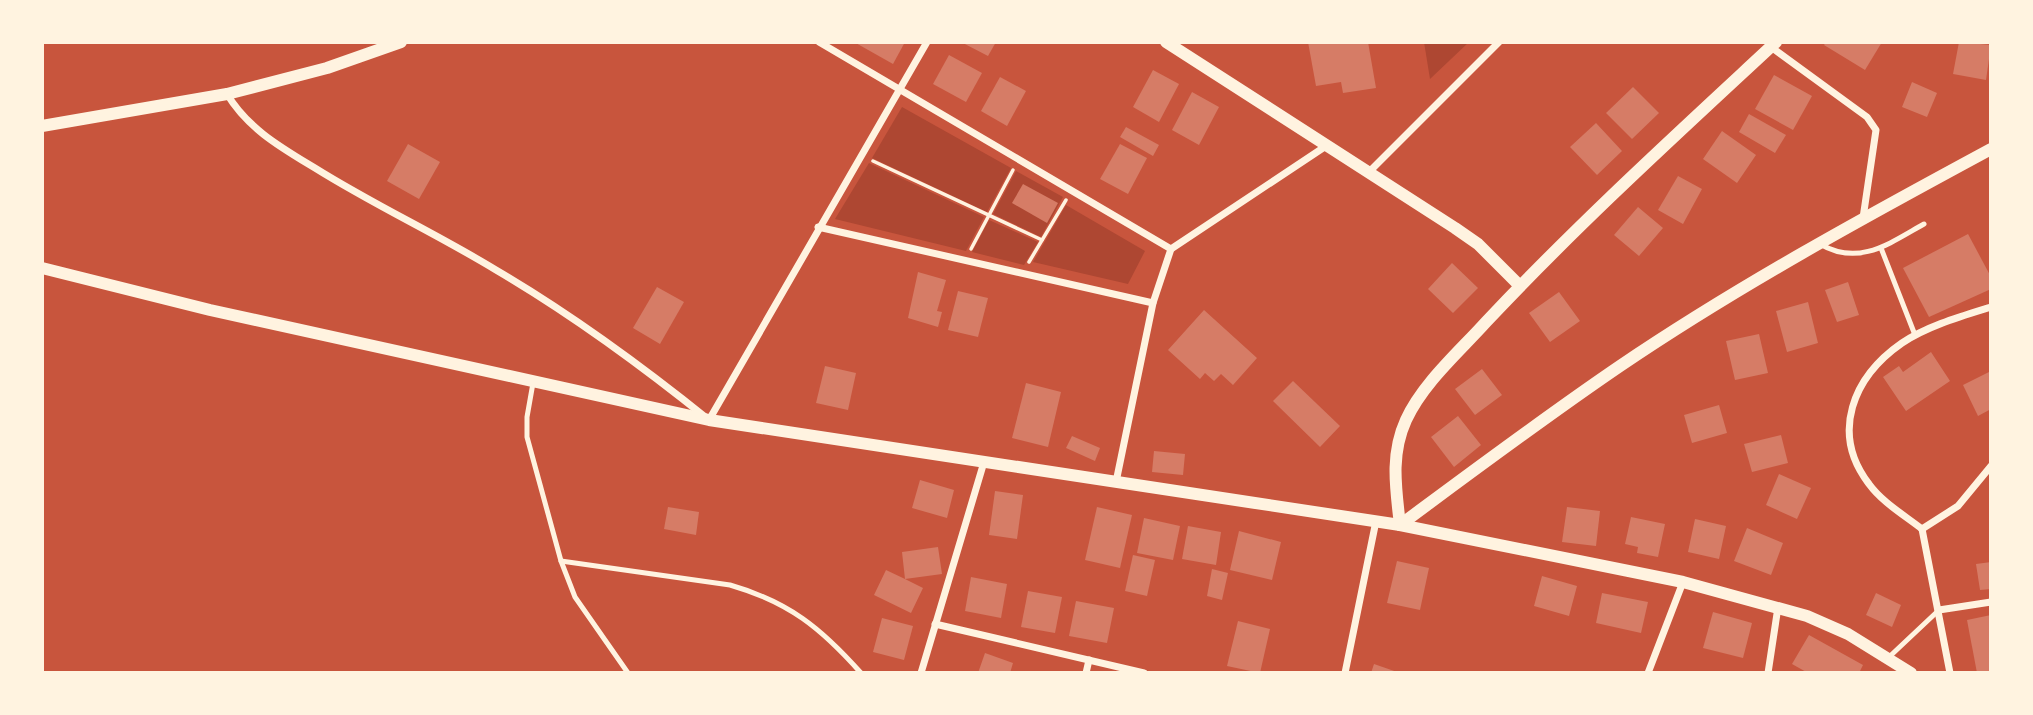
<svg xmlns="http://www.w3.org/2000/svg" width="2033" height="715" viewBox="0 0 2033 715" font-family="'PT Sans Narrow',sans-serif">
	<style>
		.green { fill: #ae4732 }
		.building { fill: #d67c66 }
		.lines { fill: none; stroke-linecap: round; stroke-linejoin: round }
		.path { stroke: #fff3e0; stroke-width: 3.5 }
		.service { stroke: #fff3e0; stroke-width: 5 }
		.minor { stroke: #fff3e0; stroke-width: 7 }
		.tertiary { stroke: #fff3e0; stroke-width: 12 }
	</style>
	<rect width="100%" height="100%" fill="#c8553d"/>
	<!-- green -->
	<g class="green">
		<path d="M 1424,42 L 1469,42 L 1430,79 Z"/>
		<path d="M 902,107 L 1011,168 L 987,212 L 872,158 Z"/>
		<path d="M 869,163 L 984,217 L 966,251 L 835,219 Z"/>
		<path d="M 1016,171 L 1063,197 L 1041,237 L 993,214 Z"/>
		<path d="M 1066,205 L 1145,251 L 1128,284 L 1033,262 Z"/>
		<path d="M 989,220 L 1038,242 L 1024,265 L 972,252 Z"/>
	</g>
	<!-- building -->
	<g class="building">
		<path d="M 854,42 L 905,42 L 893,64 Z"/>
		<path d="M 961,42 L 996,42 L 988,56 Z"/>
		<path d="M 1308,42 L 1368,42 L 1376,88 L 1343,93 L 1341,82 L 1316,86 Z"/>
		<path d="M 1826,42 L 1882,42 L 1865,70 L 1824,45 Z"/>
		<path d="M 1959,42 L 1991,45 L 1986,80 L 1953,74 Z"/>
		<path d="M 949,55 L 982,73 L 966,102 L 933,84 Z"/>
		<path d="M 1153,70 L 1179,84 L 1159,122 L 1133,107 Z"/>
		<path d="M 1774,75 L 1812,96 L 1793,130 L 1755,109 Z"/>
		<path d="M 1000,77 L 1026,91 L 1007,126 L 981,111 Z"/>
		<path d="M 1912,82 L 1937,93 L 1927,117 L 1902,107 Z"/>
		<path d="M 1633,87 L 1659,113 L 1632,139 L 1606,113 Z"/>
		<path d="M 1192,92 L 1219,107 L 1199,145 L 1172,130 Z"/>
		<path d="M 1749,114 L 1786,135 L 1775,153 L 1739,132 Z"/>
		<path d="M 1596,123 L 1622,151 L 1597,175 L 1570,147 Z"/>
		<path d="M 1126,127 L 1159,145 L 1153,156 L 1120,137 Z"/>
		<path d="M 1722,131 L 1756,155 L 1737,183 L 1703,159 Z"/>
		<path d="M 408,144 L 440,162 L 419,199 L 387,181 Z"/>
		<path d="M 1120,144 L 1147,158 L 1128,194 L 1100,179 Z"/>
		<path d="M 1678,176 L 1702,189 L 1683,224 L 1658,210 Z"/>
		<path d="M 1023,184 L 1058,203 L 1047,223 L 1012,203 Z"/>
		<path d="M 1638,207 L 1663,228 L 1639,256 L 1614,235 Z"/>
		<path d="M 1968,234 L 1991,277 L 1991,289 L 1929,317 L 1903,268 Z"/>
		<path d="M 1452,263 L 1478,288 L 1453,313 L 1428,289 Z"/>
		<path d="M 918,272 L 946,280 L 937,311 L 942,312 L 938,327 L 908,318 Z"/>
		<path d="M 1848,282 L 1859,315 L 1837,322 L 1825,290 Z"/>
		<path d="M 657,287 L 684,302 L 660,344 L 633,328 Z"/>
		<path d="M 958,291 L 988,298 L 978,337 L 948,330 Z"/>
		<path d="M 1559,292 L 1580,321 L 1550,342 L 1529,313 Z"/>
		<path d="M 1808,302 L 1818,343 L 1787,352 L 1776,311 Z"/>
		<path d="M 1204,310 L 1257,358 L 1233,385 L 1221,374 L 1214,381 L 1205,373 L 1200,379 L 1168,350 Z"/>
		<path d="M 1759,334 L 1768,373 L 1735,380 L 1726,341 Z"/>
		<path d="M 1931,352 L 1950,381 L 1906,411 L 1883,377 L 1899,366 L 1903,372 Z"/>
		<path d="M 825,366 L 856,373 L 848,410 L 816,403 Z"/>
		<path d="M 1482,369 L 1502,395 L 1475,415 L 1455,389 Z"/>
		<path d="M 1991,371 L 1991,409 L 1978,416 L 1963,385 Z"/>
		<path d="M 1293,381 L 1340,426 L 1320,447 L 1273,401 Z"/>
		<path d="M 1026,383 L 1061,392 L 1048,447 L 1012,438 Z"/>
		<path d="M 1719,405 L 1727,433 L 1692,443 L 1684,415 Z"/>
		<path d="M 1458,416 L 1481,445 L 1454,467 L 1431,437 Z"/>
		<path d="M 1781,435 L 1788,463 L 1752,472 L 1744,444 Z"/>
		<path d="M 1072,436 L 1100,448 L 1095,461 L 1066,448 Z"/>
		<path d="M 1154,451 L 1185,454 L 1183,475 L 1152,472 Z"/>
		<path d="M 1779,474 L 1811,488 L 1797,519 L 1766,505 Z"/>
		<path d="M 920,480 L 954,490 L 947,518 L 912,508 Z"/>
		<path d="M 995,491 L 1023,495 L 1017,539 L 989,535 Z"/>
		<path d="M 668,507 L 699,512 L 696,535 L 664,529 Z"/>
		<path d="M 1097,507 L 1132,515 L 1120,568 L 1085,560 Z"/>
		<path d="M 1567,507 L 1600,511 L 1596,546 L 1562,542 Z"/>
		<path d="M 1631,517 L 1665,524 L 1658,557 L 1637,553 L 1638,547 L 1625,544 Z"/>
		<path d="M 1144,518 L 1180,526 L 1173,560 L 1137,553 Z"/>
		<path d="M 1695,519 L 1726,526 L 1719,559 L 1688,552 Z"/>
		<path d="M 1188,526 L 1221,532 L 1216,565 L 1182,559 Z"/>
		<path d="M 1747,528 L 1783,543 L 1771,575 L 1734,561 Z"/>
		<path d="M 1239,531 L 1281,542 L 1272,580 L 1230,570 Z"/>
		<path d="M 938,547 L 942,574 L 905,579 L 923,588 L 911,613 L 874,595 L 886,570 L 905,579 L 902,552 Z"/>
		<path d="M 1133,555 L 1155,560 L 1147,596 L 1125,591 Z"/>
		<path d="M 1397,561 L 1429,568 L 1420,610 L 1387,603 Z"/>
		<path d="M 1991,562 L 1991,589 L 1980,590 L 1976,564 Z"/>
		<path d="M 1212,569 L 1228,573 L 1222,600 L 1207,596 Z"/>
		<path d="M 1542,576 L 1577,586 L 1569,616 L 1534,606 Z"/>
		<path d="M 971,577 L 1007,584 L 1001,618 L 965,611 Z"/>
		<path d="M 1028,591 L 1062,597 L 1055,633 L 1021,627 Z"/>
		<path d="M 1602,593 L 1648,602 L 1641,633 L 1596,623 Z"/>
		<path d="M 1876,593 L 1901,605 L 1892,627 L 1866,615 Z"/>
		<path d="M 1076,601 L 1114,608 L 1107,643 L 1069,636 Z"/>
		<path d="M 1713,612 L 1752,623 L 1743,658 L 1703,648 Z"/>
		<path d="M 1991,615 L 1991,671 L 1977,673 L 1967,620 Z"/>
		<path d="M 882,618 L 913,626 L 904,660 L 873,652 Z"/>
		<path d="M 1238,621 L 1270,629 L 1260,673 L 1227,666 Z"/>
		<path d="M 1809,635 L 1863,665 L 1859,673 L 1808,673 L 1792,664 Z"/>
		<path d="M 985,653 L 1013,663 L 1010,673 L 978,673 Z"/>
		<path d="M 1374,664 L 1400,673 L 1371,673 Z"/>
	</g>
	<g class="lines">
		<!-- path -->
		<g class="path">
			<path d="M 873,161 L 1042,240"/>
			<path d="M 971,249 L 1013,170"/>
			<path d="M 1029,262 L 1066,200"/>
		</g>
		<!-- service -->
		<g class="service">
			<path d="M 1820,244 C 1859,267 1890,243 1924,224"/>
			<path d="M 1881,248 L 1915,335"/>
			<path d="M 533,383 L 527,417 L 527,437 L 561,561 L 575,597 L 628,673"/>
			<path d="M 561,561 L 730,585 C 789,602 821,628 861,673"/>
			<path d="M 1888,658 L 1939,610"/>
		</g>
		<!-- minor -->
		<g class="minor">
			<path d="M 819,42 L 1171,249"/>
			<path d="M 1771,47 L 1867,117 L 1876,130 L 1863,218"/>
			<path d="M 227,94 C 248,129 282,148 315,168 C 374,205 437,234 496,270 C 571,314 642,366 709,420 L 927,42"/>
			<path d="M 1368,173 L 1499,42"/>
			<path d="M 818,227 L 1153,303"/>
			<path d="M 1116,482 L 1153,303 L 1171,249 L 1326,146"/>
			<path d="M 1922,529 C 1904,515 1882,502 1869,484 C 1830,433 1853,377 1902,343 C 1927,326 1962,316 1991,307"/>
			<path d="M 1922,529 L 1950,673"/>
			<path d="M 1922,529 L 1958,506 L 1991,466"/>
			<path d="M 1939,610 L 1991,602"/>
			<path d="M 935,624 L 1144,673"/>
			<path d="M 921,673 L 984,462"/>
			<path d="M 1086,673 L 1089,660"/>
			<path d="M 1345,673 L 1376,521"/>
			<path d="M 1648,673 L 1683,582"/>
			<path d="M 1768,673 L 1778,607"/>
		</g>
		<!-- tertiary -->
		<g class="tertiary">
			<path d="M 1166,42 L 1455,228 L 1478,244 L 1520,286"/>
			<path d="M 42,126 L 227,94 L 327,68 L 401,42"/>
			<path d="M 42,268 L 210,310 L 709,420 L 1400,525 L 1683,582 L 1807,616 L 1848,634 L 1911,673"/>
			<path d="M 1400,525 C 1473,471 1545,417 1620,366 C 1738,286 1865,217 1991,149"/>
			<path d="M 1400,525 C 1396,489 1390,455 1406,420 C 1423,383 1459,352 1486,322 C 1578,224 1678,133 1776,42"/>
		</g>
	</g>
	<!-- border -->
	<rect width="2033" height="715" fill="none" stroke="#fff3e0" stroke-width="88"/>
</svg>
